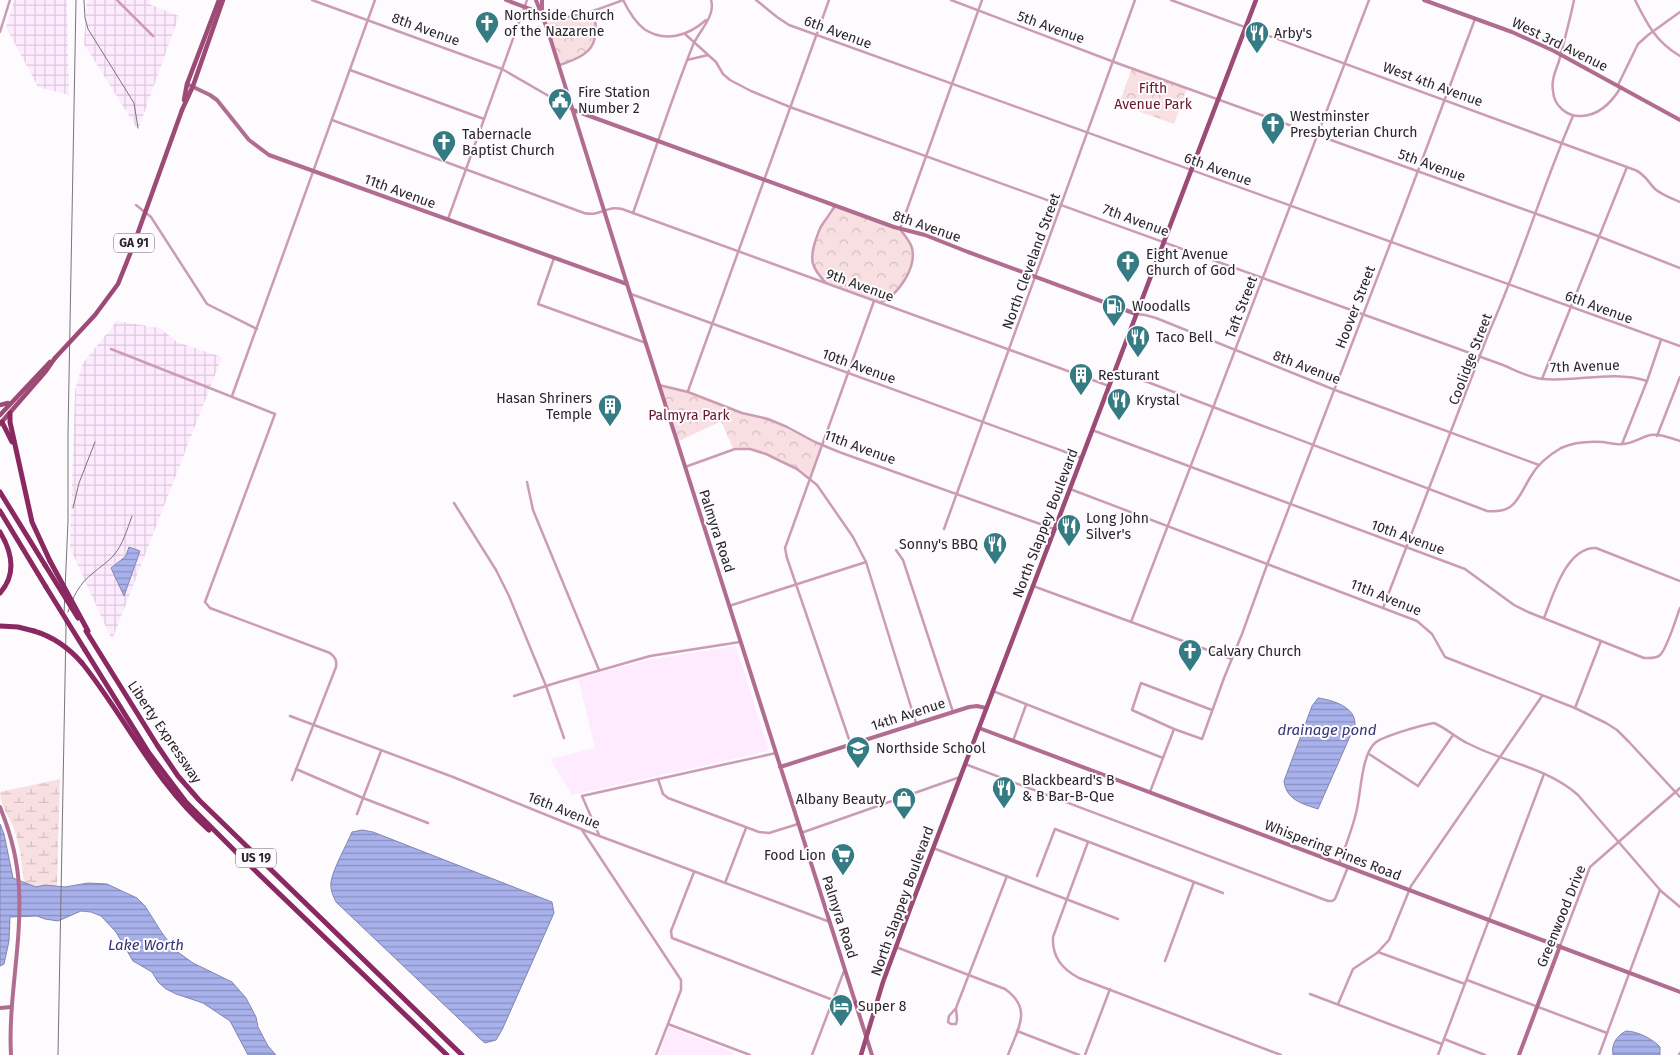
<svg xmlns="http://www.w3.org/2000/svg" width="1680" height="1055" viewBox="0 0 1680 1055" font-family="'Fira Sans',sans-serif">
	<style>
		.built { fill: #feebff }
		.industrial { fill: url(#industrial-grid) }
		.forest { fill: url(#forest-crowns) }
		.wetland { fill: url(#wetland-marsh) }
		.water { fill: url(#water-rules); stroke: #8287b1 }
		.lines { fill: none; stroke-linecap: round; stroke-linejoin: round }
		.street { stroke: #cc9cb3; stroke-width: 2.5 }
		.secondary { stroke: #b16d90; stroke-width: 4 }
		.primary { stroke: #9c4a76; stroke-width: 4.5 }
		.highway { stroke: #892861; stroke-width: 5 }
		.rail { stroke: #797579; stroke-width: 1 }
		.primary-bridge { stroke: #9c4a76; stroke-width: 4.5 }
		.highway-bridge { stroke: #892861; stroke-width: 5 }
		.labels { text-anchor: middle; stroke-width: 4; stroke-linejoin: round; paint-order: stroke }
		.shield { fill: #fdfbfd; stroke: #696569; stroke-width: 1 }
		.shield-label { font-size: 12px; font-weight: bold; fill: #2a252a }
		.poi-label { font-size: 14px; fill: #2a252a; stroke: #fdfbfd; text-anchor: start }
		.street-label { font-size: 14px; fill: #2a252a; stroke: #fdfbfd }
		.park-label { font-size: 14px; fill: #671729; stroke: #fdfbfd }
		.water-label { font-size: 15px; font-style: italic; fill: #313376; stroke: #fdfbfd }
	</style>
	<defs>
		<pattern id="industrial-grid" width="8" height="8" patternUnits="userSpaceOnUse" patternTransform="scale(1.25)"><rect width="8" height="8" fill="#feebff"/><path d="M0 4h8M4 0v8" fill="none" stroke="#dac9db"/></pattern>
		<pattern id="forest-crowns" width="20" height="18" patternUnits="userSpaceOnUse" patternTransform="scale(1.25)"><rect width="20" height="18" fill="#f8dfe1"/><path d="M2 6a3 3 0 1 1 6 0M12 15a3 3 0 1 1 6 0" fill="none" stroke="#d5bfc1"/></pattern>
		<pattern id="wetland-marsh" width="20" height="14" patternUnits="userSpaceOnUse" patternTransform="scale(1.25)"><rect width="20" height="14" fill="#f8dfe1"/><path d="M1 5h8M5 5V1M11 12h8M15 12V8" fill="none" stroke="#d5bfc1"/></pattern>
		<pattern id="water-rules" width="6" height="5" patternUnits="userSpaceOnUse" patternTransform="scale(1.25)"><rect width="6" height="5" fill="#a8b1eb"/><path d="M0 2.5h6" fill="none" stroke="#8990bf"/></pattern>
	</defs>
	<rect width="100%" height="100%" fill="#fdfbfd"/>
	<!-- built -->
	<g class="built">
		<path d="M 736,646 L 769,751 L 572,795 L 550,759 L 595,748 L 578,678 L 648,660 Z"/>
		<path d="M 669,1027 L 733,1052 L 734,1055 L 659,1055 Z"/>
	</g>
	<!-- industrial -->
	<g class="industrial">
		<path d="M 14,0 L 67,0 L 69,95 L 38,87 L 6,27 Z"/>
		<path d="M 87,0 L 150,0 L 149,4 L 179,16 L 138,130 L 84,44 Z"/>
		<path d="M 117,321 L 160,328 L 177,342 L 222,357 L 112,640 L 70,548 L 75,390 L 83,363 Z"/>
	</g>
	<!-- forest -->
	<g class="forest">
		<path d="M 594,11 C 596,24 597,45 585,54 C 577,59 567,62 558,65 L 542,14 C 559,20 577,15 594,11 Z"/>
		<path d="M 1132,68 L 1187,88 L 1174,124 L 1119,104 Z"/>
		<path d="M 835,205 L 900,229 C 904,234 910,242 912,250 C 917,271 895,292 880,303 L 827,284 L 819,275 L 813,263 L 812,254 L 823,224 L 831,215 Z"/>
		<path d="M 659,386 L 683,391 L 730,409 L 768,420 L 821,445 L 810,477 C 789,462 760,446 733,448 L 721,421 L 677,442 Z"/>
	</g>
	<!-- wetland -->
	<path class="wetland" d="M 60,779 L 57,887 L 45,885 L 36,887 L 24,883 C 22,864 20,846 14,829 C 9,816 0,806 0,792 Z"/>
	<!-- water -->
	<g class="water">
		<path d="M 129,547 L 140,551 L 124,596 L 111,568 L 126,556 Z"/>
		<path d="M 1318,698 C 1333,700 1356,707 1355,725 L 1318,809 C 1303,804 1286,800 1284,781 L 1312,706 Z"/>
		<path d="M 0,824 L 4,834 L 13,878 L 36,887 L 45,885 L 65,887 L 88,883 L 107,884 L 137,898 L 145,906 L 162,933 L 175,950 L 193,963 L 232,982 L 246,998 L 256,1017 L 258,1027 L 268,1046 L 276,1055 L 248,1055 L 230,1021 L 203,1003 L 176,994 L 166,989 L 158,982 L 152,972 L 133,961 L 116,932 L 101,916 L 91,912 L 81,911 L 58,921 L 45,919 L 37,916 L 10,917 L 9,941 L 4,964 L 0,966 Z"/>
		<path d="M 362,830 L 373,832 L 552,902 L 554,913 L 502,1030 L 496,1040 L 485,1043 L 478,1037 L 336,902 C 333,896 330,889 331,882 C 333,869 346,846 352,832 Z"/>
		<path d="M 1626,1031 C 1637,1031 1653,1039 1660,1047 L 1660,1055 L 1613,1055 C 1611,1045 1616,1036 1626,1031 Z"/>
	</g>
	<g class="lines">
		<!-- street -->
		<g class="street">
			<path d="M 117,0 L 153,36"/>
			<path d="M 312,0 L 502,69 L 573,110"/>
			<path d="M 623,0 C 628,10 635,22 644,29 C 665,43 688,36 706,20"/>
			<path d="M 756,0 L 777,17 L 789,25 L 1680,346"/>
			<path d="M 951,0 L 1114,62 L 1598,236 L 1680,268"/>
			<path d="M 1171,0 L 1635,170 C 1645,174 1648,182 1655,189 C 1662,195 1671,198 1680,202"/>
			<path d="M 1574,0 C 1570,20 1564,41 1559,61 C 1556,70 1551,80 1553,91 C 1554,106 1567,117 1582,116 C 1600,115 1612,102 1621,87"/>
			<path d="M 1635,0 C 1647,24 1656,42 1680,56"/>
			<path d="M 542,13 C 545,15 549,17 553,17 C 572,20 605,7 623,0"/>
			<path d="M 0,32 L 10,0"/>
			<path d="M 685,34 L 716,62 L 723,74 L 730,80 L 751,91 L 790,107 L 1503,365 C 1515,370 1529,378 1543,379 C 1578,382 1613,370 1647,381"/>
			<path d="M 687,60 L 708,55"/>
			<path d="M 560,65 C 591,54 600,47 594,11"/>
			<path d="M 350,70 L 484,119"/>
			<path d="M 1618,85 L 1638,44 L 1648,35 L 1680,12"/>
			<path d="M 332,120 L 584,213 C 601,217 606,205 622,209 L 1109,386"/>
			<path d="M 136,205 L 151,217 L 207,304 L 257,329"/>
			<path d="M 633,213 C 653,157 671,100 693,45 C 699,31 716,16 711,0"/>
			<path d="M 448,219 L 527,0"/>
			<path d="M 554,258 L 538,304 L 646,343"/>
			<path d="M 826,283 C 811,267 809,260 816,239 C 818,235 819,229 822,225 C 828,216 830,215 835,205"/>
			<path d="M 631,294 L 1082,458"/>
			<path d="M 880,303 C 898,295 917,268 912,248 C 910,241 904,235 900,229 L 982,0"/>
			<path d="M 1136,314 L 1145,315 L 1156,318 L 1335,390 L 1539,465"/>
			<path d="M 111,349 L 275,414 L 205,602 L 210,608 L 330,653 C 335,657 337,660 336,667 L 292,780"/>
			<path d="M 1116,370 L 1487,511 C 1516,514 1518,497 1531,476 C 1538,464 1549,455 1561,448 C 1574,442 1588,441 1603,442 C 1609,443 1615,445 1622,444 C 1631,444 1638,439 1647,436 C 1656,432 1671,438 1680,441"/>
			<path d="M 1542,379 L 1627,167"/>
			<path d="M 659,385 L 688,392 L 742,413 L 768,419 L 787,427 L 815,442 L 839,452 L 1054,529"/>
			<path d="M 688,391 L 829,0"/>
			<path d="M 232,396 L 375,0"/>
			<path d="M 1092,430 L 1465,569 L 1514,605 L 1528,612 L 1644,658 C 1649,658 1656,659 1660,655 C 1667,649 1676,618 1680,608"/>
			<path d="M 1657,436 L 1680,377"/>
			<path d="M 1622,444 L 1647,381 L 1661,340"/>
			<path d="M 685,467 L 735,449 L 750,449 L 766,454 L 797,469 L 817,485 L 853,537 L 866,562 L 916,723"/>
			<path d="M 527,482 L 533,510 L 599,670"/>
			<path d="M 1070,489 L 1417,621 L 1432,634 L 1445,657 L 1575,708 L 1606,723 L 1617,730 L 1629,742 L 1680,797"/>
			<path d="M 454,503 L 496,570 L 509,596 L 546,686 L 564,738"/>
			<path d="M 944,529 L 1135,0"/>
			<path d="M 896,550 L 903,560 L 953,712"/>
			<path d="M 1033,586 L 1232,659"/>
			<path d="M 729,606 L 866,562"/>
			<path d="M 1383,608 L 1489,332 C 1521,261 1542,187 1573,116"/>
			<path d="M 1544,618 C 1553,596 1566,547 1596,548 L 1680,581"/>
			<path d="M 1131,622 L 1369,0"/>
			<path d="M 993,691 L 1163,758"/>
			<path d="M 514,696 L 559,682 L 650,656 L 740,642"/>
			<path d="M 1575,708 L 1601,641"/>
			<path d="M 1212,710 L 1141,683 L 1132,710 L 1174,729 L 1202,739 L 1224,678 L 1242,634 L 1267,565 L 1404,208 L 1475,19"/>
			<path d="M 290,716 L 453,777 L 586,831 L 830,922"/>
			<path d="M 1013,741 L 1026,705"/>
			<path d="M 851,745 L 787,558 L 785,548 L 874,301"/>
			<path d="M 1369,754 L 1418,786 L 1453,735"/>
			<path d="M 965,764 L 1328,901 L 1332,901 L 1335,899 L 1348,867"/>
			<path d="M 296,769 L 363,798 L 428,823"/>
			<path d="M 658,779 L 663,794 L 668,798 L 759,832 L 769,833 L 798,824"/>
			<path d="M 1150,792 L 1174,729"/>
			<path d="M 357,814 L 381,751"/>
			<path d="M 582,830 L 681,980 L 681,990 L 656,1055"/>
			<path d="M 801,833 L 960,777"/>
			<path d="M 599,835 L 582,796 L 776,753"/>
			<path d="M 1088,842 L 1053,937 C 1052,957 1062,969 1079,978 L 1281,1055"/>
			<path d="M 933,848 L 1118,919"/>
			<path d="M 1339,864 C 1345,847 1352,830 1356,813 C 1361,795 1361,755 1375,743 C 1383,736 1422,725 1434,723 C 1446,728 1455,737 1467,743 C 1503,762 1546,767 1578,795 L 1661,891 L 1680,907"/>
			<path d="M 694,872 L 671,931 L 672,938 L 833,1000"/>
			<path d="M 1037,876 L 1055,829 L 1223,893"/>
			<path d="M 725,883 L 746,828"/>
			<path d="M 1560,946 L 1590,867 L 1680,788"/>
			<path d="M 896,947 L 1005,989 C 1033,1009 1018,1028 1008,1055"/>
			<path d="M 1378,952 L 1465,984"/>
			<path d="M 1165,961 L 1194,882"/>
			<path d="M 1467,980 L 1607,1033"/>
			<path d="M 1310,994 L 1442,1044"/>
			<path d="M 1338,1004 L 1353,969 L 1377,953 L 1389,940 L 1411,886 L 1542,696"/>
			<path d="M 956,1008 L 957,1020 L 956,1024 L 951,1024 L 948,1022 L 949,1016 L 956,1008 L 1007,876"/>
			<path d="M 668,1024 L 750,1055"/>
			<path d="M 1017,1031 L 1079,1055"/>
			<path d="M 1444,1039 L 1485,1055"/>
			<path d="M 812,1055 L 844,971"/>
			<path d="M 1085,1055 L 1110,989"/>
			<path d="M 1438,1055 L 1544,774"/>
			<path d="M 1599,1055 L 1660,890"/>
			<path d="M 1679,1055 L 1680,1053"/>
		</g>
		<!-- secondary -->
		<g class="secondary">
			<path d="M 506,0 L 541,13"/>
			<path d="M 536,0 L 548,31 L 627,284 L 872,1055"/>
			<path d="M 1424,0 L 1512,32 L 1554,51 L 1680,120"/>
			<path d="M 542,13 L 542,0"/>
			<path d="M 187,84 L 210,95 L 217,100 L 249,140 L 269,155 L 627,284"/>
			<path d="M 573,110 L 894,227 L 925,235 L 968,252 L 1136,314"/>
			<path d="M 979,728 L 1680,992"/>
			<path d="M 780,767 L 969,707 L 977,706 L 986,708"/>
			<path d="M 0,807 C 11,834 18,861 19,889 C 22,945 8,999 11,1055"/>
			<path d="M 0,1008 L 11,1007"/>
			<path d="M 1519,1055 L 1560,946"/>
		</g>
		<!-- primary -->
		<g class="primary">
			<path d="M 184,100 L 187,84 L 219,0"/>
			<path d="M 182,110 L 193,86 L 223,0"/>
			<path d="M 0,405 L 8,403"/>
			<path d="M 0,415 L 50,362"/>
			<path d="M 0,424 L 46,371 L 55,358"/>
			<path d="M 856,1003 L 863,1009 L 870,1009 L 876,1007"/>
			<path d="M 861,1055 L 883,982 L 910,909 L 1256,0"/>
		</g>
		<!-- highway -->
		<g class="highway">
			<path d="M 10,413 L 10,422 L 32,522 L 50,561"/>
			<path d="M 2,422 L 12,442"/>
			<path d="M 0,492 L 45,565"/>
			<path d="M 0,511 L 46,587"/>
			<path d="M 0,532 C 12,552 17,574 0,593"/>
			<path d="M 0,626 L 18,627 L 34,631"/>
			<path d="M 86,631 L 157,745 L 178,776 L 199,800 L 462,1055"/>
			<path d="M 85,650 L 149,753 L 186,802 L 239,855 L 447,1055"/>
			<path d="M 82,663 C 126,718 155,783 209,830"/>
		</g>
		<!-- rail -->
		<g class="rail">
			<path d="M 84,0 L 85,18 L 88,29 L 134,103 L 138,128"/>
			<path d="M 73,508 L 79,483 L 95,442"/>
			<path d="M 68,612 C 73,596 80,583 93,573 C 100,567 108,562 114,555 C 123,544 127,530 132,516"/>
			<path d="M 58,1055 L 66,627 L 64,614 L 68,521 L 68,433 L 76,0"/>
		</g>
		<!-- primary-bridge -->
		<path class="primary-bridge" d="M 55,358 L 95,315 L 118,284 L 132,249 L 182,110"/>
		<!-- highway-bridge -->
		<g class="highway-bridge">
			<path d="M 50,561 L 88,631"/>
			<path d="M 45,565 L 78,618"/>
			<path d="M 46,587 L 85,650"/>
			<path d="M 34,631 C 54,637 69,648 82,663"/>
		</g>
	</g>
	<!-- icons -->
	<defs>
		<g id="church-pin" transform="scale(1.25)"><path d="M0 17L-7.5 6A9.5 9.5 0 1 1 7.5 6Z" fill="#347b84" stroke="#fdfbfd"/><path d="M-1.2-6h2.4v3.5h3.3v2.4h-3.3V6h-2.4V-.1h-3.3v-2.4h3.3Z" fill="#fff"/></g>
		<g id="restaurant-pin" transform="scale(1.25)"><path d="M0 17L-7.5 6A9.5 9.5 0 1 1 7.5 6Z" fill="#347b84" stroke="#fdfbfd"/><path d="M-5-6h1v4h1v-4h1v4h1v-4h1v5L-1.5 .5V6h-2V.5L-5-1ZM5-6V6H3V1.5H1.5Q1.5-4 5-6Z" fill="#fff"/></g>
		<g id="civic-pin" transform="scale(1.25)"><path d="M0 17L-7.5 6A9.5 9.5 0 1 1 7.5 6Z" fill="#347b84" stroke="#fdfbfd"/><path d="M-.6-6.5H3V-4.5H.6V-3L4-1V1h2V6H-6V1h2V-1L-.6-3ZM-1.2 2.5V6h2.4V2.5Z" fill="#fff"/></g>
		<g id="fuel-pin" transform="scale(1.25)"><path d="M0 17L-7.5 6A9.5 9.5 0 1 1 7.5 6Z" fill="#347b84" stroke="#fdfbfd"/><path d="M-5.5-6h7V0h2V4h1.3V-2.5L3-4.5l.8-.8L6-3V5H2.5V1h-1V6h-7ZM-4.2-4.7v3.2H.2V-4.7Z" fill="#fff"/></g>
		<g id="building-pin" transform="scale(1.25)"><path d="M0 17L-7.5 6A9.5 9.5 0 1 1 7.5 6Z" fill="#347b84" stroke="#fdfbfd"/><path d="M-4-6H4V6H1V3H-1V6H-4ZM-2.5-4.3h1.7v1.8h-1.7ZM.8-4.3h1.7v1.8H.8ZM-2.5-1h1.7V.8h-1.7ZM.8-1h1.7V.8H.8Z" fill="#fff"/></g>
		<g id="school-pin" transform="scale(1.25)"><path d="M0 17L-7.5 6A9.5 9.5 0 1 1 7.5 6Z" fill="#347b84" stroke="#fdfbfd"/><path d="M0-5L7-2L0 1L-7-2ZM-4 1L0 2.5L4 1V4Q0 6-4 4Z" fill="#fff"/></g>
		<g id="shop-pin" transform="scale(1.25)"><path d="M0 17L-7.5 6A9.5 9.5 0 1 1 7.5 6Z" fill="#347b84" stroke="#fdfbfd"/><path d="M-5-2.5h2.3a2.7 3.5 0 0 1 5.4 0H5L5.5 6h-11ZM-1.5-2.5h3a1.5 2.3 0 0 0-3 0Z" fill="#fff"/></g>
		<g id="supermarket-pin" transform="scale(1.25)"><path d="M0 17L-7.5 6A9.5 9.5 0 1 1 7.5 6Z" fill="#347b84" stroke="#fdfbfd"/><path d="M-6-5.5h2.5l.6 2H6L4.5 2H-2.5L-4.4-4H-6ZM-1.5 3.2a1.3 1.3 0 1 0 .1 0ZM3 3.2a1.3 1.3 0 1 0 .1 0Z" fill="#fff"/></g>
		<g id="hotel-pin" transform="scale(1.25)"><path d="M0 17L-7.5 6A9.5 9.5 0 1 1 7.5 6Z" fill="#347b84" stroke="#fdfbfd"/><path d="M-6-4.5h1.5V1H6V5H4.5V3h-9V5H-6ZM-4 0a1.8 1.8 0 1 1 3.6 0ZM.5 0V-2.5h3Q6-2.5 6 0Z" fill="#fff"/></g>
	</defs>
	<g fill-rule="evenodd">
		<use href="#church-pin" x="487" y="23"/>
		<use href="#restaurant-pin" x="1257" y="33"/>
		<use href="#civic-pin" x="560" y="100"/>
		<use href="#church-pin" x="1273" y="124"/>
		<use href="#church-pin" x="444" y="142"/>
		<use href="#church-pin" x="1128" y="262"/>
		<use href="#fuel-pin" x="1114" y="306"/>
		<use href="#restaurant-pin" x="1138" y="337"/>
		<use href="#building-pin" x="1081" y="375"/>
		<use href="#restaurant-pin" x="1119" y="400"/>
		<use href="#building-pin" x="610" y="406"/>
		<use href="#restaurant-pin" x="1069" y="526"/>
		<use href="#restaurant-pin" x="995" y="544"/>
		<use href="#church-pin" x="1190" y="651"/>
		<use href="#school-pin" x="858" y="748"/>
		<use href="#restaurant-pin" x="1004" y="788"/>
		<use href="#shop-pin" x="904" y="799"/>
		<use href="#supermarket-pin" x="843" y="855"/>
		<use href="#hotel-pin" x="841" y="1006"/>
	</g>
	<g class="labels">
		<!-- shield labels -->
		<g class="shield">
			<rect x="114" y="233.5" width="40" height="19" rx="4"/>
			<rect x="236" y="848.5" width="40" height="19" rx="4"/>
		</g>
		<g class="shield-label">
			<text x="134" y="247">GA 91</text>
			<text x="256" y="862">US 19</text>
		</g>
		<!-- poi labels -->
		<g class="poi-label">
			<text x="504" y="20">Northside Church<tspan x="504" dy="16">of the Nazarene</tspan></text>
			<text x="1274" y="38">Arby's</text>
			<text x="578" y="97">Fire Station<tspan x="578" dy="16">Number 2</tspan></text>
			<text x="1290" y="121">Westminster<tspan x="1290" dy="16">Presbyterian Church</tspan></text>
			<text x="462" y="139">Tabernacle<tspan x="462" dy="16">Baptist Church</tspan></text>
			<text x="1146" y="259">Eight Avenue<tspan x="1146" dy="16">Church of God</tspan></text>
			<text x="1132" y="311">Woodalls</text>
			<text x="1156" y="342">Taco Bell</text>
			<text x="1098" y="380">Resturant</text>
			<text x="592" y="403" text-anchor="end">Hasan Shriners<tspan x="592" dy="16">Temple</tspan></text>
			<text x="1136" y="405">Krystal</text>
			<text x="1086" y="523">Long John<tspan x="1086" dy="16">Silver's</tspan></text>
			<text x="978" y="549" text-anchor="end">Sonny's BBQ</text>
			<text x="1208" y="656">Calvary Church</text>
			<text x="876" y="753">Northside School</text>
			<text x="1022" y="785">Blackbeard's B<tspan x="1022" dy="16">&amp; B Bar-B-Que</tspan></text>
			<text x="886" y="804" text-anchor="end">Albany Beauty</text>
			<text x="826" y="860" text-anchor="end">Food Lion</text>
			<text x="858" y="1011">Super 8</text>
		</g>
		<!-- street labels -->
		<g class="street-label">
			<text transform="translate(1051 27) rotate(20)" y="5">5th Avenue</text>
			<text transform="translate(426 29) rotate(20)" y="5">8th Avenue</text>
			<text transform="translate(838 32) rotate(20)" y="5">6th Avenue</text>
			<text transform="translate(1560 44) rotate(26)" y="5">West 3rd Avenue</text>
			<text transform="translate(1433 84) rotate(20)" y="5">West 4th Avenue</text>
			<text transform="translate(1432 165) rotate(20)" y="5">5th Avenue</text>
			<text transform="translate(1218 169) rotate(20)" y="5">6th Avenue</text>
			<text transform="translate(400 191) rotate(20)" y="5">11th Avenue</text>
			<text transform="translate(1136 220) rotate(20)" y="5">7th Avenue</text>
			<text transform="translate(927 226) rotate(19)" y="5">8th Avenue</text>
			<text transform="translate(1031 261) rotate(-70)" y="5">North Cleveland Street</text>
			<text transform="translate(860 285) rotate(20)" y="5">9th Avenue</text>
			<text transform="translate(1241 307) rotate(-69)" y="5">Taft Street</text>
			<text transform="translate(1355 307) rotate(-69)" y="5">Hoover Street</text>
			<text transform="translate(1599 307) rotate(20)" y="5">6th Avenue</text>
			<text transform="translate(1470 359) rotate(-69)" y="5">Coolidge Street</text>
			<text transform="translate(859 366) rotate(20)" y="5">10th Avenue</text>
			<text transform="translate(1585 366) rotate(-2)" y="5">7th Avenue</text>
			<text transform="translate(1307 367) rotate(21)" y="5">8th Avenue</text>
			<text transform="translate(860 447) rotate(20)" y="5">11th Avenue</text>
			<text transform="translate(1045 523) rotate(-69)" y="5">North Slappey Boulevard</text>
			<text transform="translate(717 531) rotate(72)" y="5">Palmyra Road</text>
			<text transform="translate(1408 537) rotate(20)" y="5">10th Avenue</text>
			<text transform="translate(1386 597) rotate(22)" y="5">11th Avenue</text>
			<text transform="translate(908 714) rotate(-18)" y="5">14th Avenue</text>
			<text transform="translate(165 732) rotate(56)" y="5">Liberty Expressway</text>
			<text transform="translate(564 810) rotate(22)" y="5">16th Avenue</text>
			<text transform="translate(1333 850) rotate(21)" y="5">Whispering Pines Road</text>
			<text transform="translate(902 901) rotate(-70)" y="5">North Slappey Boulevard</text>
			<text transform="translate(1561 916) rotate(-68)" y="5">Greenwood Drive</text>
			<text transform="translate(840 917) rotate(72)" y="5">Palmyra Road</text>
		</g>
		<!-- park labels -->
		<g class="park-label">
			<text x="1153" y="93">Fifth<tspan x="1153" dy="16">Avenue Park</tspan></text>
			<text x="689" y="420">Palmyra Park</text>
		</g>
		<!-- water labels -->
		<g class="water-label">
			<text x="1327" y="735">drainage pond</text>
			<text x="146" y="950">Lake Worth</text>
		</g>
	</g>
</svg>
